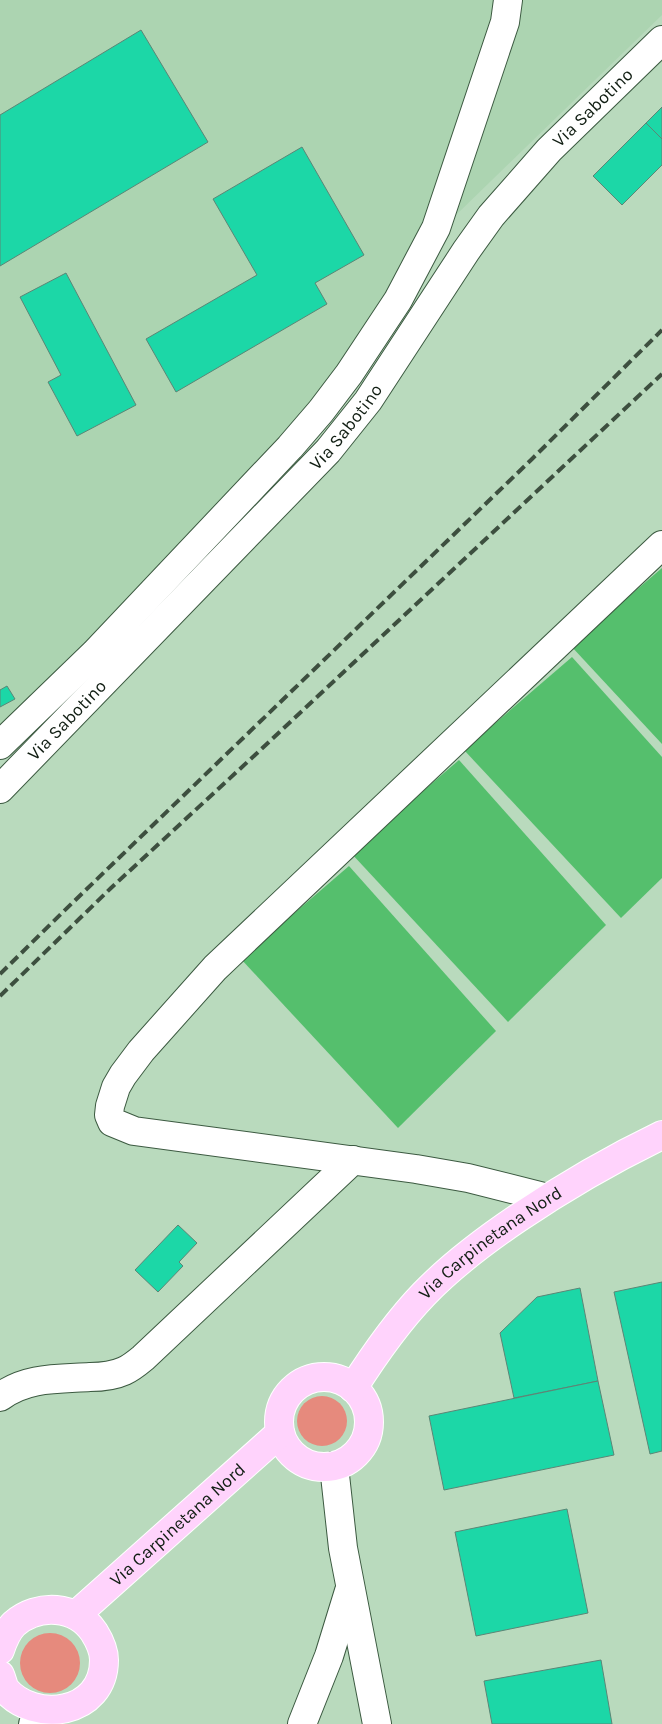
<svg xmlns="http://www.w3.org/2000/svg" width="662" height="1724" viewBox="0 0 662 1724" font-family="Karla,sans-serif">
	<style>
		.built { fill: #acd4b1 }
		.green { fill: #e68a7d }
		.water { fill: #55bf6d }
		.building { fill: #1cd7a7; stroke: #5b8676 }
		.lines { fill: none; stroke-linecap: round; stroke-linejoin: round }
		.minor-casing { stroke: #3c5a41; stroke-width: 30 }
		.major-casing { stroke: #fff; stroke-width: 30 }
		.minor { stroke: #fff; stroke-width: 28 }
		.major { stroke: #ffd3fc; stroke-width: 28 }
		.rail { stroke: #3d4f3f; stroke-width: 4; stroke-dasharray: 10 5; stroke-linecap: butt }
		.labels { text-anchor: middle; stroke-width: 4; stroke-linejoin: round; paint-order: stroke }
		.street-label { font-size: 18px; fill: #111e13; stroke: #b9dabd }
	</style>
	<rect width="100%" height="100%" fill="#b9dabd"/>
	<!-- built -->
	<path class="built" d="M 0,0 L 662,0 L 662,15 L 456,215 L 362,375 L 0,760 Z"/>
	<!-- green -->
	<g class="green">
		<circle cx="322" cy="1421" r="25"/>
		<circle cx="50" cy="1663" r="30"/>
	</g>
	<!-- water -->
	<g class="water">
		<path d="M 662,568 L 662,744 L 571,646 Z"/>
		<path d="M 572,657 L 662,757 L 662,878 L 621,918 L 464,750 Z"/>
		<path d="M 459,760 L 606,925 L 508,1022 L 351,853 Z"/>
		<path d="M 349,866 L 496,1031 L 398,1128 L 241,959 Z"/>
	</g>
	<!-- building -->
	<g class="building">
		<path d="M 141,30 L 208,142 L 0,266 L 0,115 Z"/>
		<path d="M 662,107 L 662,139 L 646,123 Z"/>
		<path d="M 646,123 L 662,139 L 662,165 L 622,205 L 593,176 Z"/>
		<path d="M 302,147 L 364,255 L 315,283 L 327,304 L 176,392 L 146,339 L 257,275 L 213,199 Z"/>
		<path d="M 66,273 L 136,405 L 77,436 L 48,382 L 61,375 L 20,297 Z"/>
		<path d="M 7,686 L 15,699 L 0,707 L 0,690 Z"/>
		<path d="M 178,1225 L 197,1243 L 179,1262 L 183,1266 L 158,1292 L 135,1270 Z"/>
		<path d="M 662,1282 L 662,1451 L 650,1454 L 614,1292 Z"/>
		<path d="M 580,1288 L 598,1381 L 514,1398 L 500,1333 L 537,1297 Z"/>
		<path d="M 598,1381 L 614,1455 L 444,1490 L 429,1416 Z"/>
		<path d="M 567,1509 L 588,1613 L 476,1636 L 455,1532 Z"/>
		<path d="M 601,1660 L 612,1724 L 492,1724 L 484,1681 Z"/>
	</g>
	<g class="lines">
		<!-- minor casing -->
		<g class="minor-casing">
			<g id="minor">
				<path d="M 0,745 L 95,653 L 290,447 L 321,411 L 349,374 L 398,300 L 436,228 L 505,22 L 508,0"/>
				<path id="s1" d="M 0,789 L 328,451 L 368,401 L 466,251 L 491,216 L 549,150 L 662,40"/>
				<path d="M 548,1198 L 468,1178 L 416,1169 L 134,1131 L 112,1122 L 109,1115 L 110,1106 L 116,1087 L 123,1075 L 141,1051 L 215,968 L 662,545"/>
				<path d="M 0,1397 C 26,1377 58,1379 90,1377 C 101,1377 113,1376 124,1371 C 131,1368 137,1363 143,1358 L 353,1160"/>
				<path d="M 334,1466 L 343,1548 L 377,1724"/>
				<path d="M 33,1724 L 41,1714"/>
				<path d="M 302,1724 L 329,1656 L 349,1591"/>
			</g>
		</g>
		<!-- major casing -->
		<g class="major-casing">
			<g id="major">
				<circle cx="324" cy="1422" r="45"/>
				<path id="s2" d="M 353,1388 C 374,1355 397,1322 424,1294 C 452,1265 484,1241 518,1218 C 564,1187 612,1159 662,1135"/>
				<path id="s3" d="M 76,1615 L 280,1433"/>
				<path d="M 0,1650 C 3,1641 7,1631 14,1624 C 38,1603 76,1605 94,1632 C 99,1640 104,1650 104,1660 C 104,1715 34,1724 5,1689 C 3,1685 2,1679 0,1675"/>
			</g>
		</g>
		<!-- minor -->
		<use href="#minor" class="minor"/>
		<!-- major -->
		<use href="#major" class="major"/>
		<!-- rail -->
		<g class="rail">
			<path d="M 0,974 L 64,911 L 532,459 L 662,330"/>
			<path d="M 0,996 L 111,888 L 255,755 L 662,374"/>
		</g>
	</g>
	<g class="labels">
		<!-- street labels -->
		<g class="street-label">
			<text dy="6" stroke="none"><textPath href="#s1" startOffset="906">Via Sabotino</textPath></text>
			<text dy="6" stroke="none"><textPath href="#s1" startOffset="501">Via Sabotino</textPath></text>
			<text dy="6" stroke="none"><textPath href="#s1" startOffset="96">Via Sabotino</textPath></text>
			<text dy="6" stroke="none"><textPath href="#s2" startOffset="202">Via Carpinetana Nord</textPath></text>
			<text dy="6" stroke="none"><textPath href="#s3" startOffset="136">Via Carpinetana Nord</textPath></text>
		</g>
	</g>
</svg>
